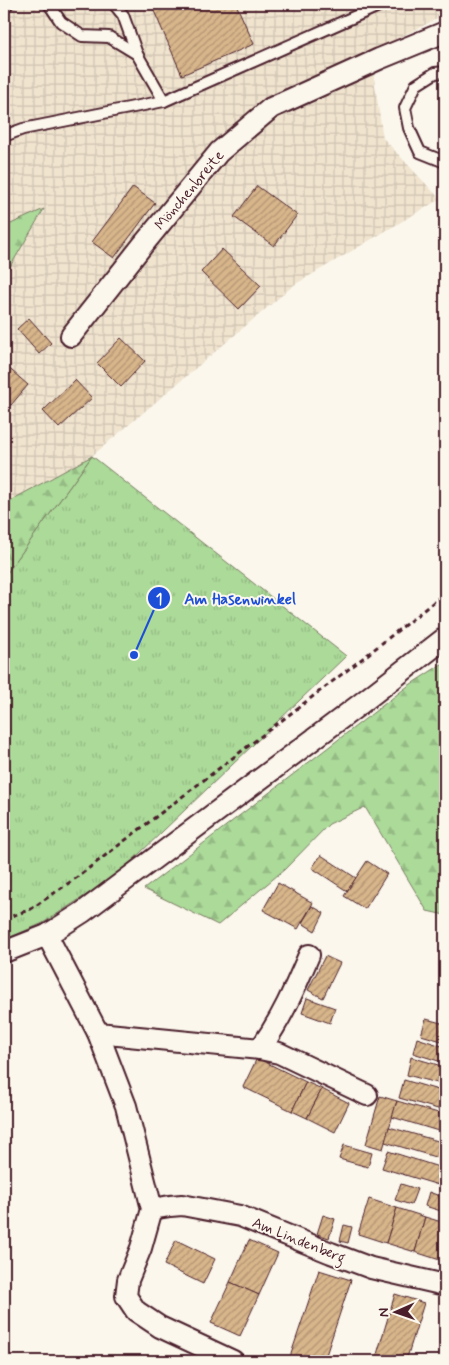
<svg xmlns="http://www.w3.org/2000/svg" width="449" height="1365" viewBox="0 0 449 1365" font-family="Mynerve,sans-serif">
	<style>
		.industrial { fill: url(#industrial-grid) }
		.grass { fill: url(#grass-tufts); stroke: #7a7c62 }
		.forest { fill: url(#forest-firs); stroke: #7a7c62 }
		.building { fill: url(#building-hatch); stroke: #4a1f2b }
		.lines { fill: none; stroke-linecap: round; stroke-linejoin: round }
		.service-casing { stroke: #4a1f2b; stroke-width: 14 }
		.minor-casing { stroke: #4a1f2b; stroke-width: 24 }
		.path { stroke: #4a1f2b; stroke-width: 3; stroke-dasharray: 5 4; stroke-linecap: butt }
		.service { stroke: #fbf7ec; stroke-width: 10 }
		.minor { stroke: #fbf7ec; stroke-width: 20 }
		.labels { text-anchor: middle; stroke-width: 4; stroke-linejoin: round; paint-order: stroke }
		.street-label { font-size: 15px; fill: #4a1f2b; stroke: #fbf7ec }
		.leader { fill: none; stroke: #1d4ed8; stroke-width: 2 }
		.callout-dot { fill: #1d4ed8; stroke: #fbf7ec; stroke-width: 2 }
		.mark-label { font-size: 15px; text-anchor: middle; font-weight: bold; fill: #fff }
		.callout-label { font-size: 16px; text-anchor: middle; font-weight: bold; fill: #1d4ed8; stroke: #fbf7ec; stroke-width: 4; stroke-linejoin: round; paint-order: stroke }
	</style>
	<defs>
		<pattern id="industrial-grid" width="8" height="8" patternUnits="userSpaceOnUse" patternTransform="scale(1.25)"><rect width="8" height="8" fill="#f0e4cf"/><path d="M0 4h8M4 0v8" fill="none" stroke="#cfc3b2"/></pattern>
		<pattern id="grass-tufts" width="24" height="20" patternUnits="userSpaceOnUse" patternTransform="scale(1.25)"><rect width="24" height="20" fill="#abda99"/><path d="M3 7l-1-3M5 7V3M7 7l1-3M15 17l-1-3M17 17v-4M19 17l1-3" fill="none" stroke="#95bb84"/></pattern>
		<pattern id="forest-firs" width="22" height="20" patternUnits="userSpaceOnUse" patternTransform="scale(1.25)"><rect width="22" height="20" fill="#abda99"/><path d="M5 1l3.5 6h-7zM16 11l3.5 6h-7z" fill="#95bb84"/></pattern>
		<pattern id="building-hatch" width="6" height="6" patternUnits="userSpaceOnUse" patternTransform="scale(1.25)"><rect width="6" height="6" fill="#d8b68b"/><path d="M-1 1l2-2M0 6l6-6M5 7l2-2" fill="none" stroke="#b19372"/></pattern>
	</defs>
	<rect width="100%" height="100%" fill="#fbf7ec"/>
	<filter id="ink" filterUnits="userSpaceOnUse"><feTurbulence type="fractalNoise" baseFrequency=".02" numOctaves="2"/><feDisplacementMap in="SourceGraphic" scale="10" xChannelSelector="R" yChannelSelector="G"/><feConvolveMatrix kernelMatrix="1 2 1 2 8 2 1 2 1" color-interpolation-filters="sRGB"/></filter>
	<g filter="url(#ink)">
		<!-- industrial -->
		<path class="industrial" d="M 4,4 L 445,4 L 445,15 L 370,52 L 383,138 L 440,199 L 294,285 L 92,456 L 4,504 L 4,277 L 44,210 L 4,227 Z"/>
		<!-- grass -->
		<path class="grass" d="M 92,456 L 346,656 L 117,875 L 43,923 L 4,940 L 4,577 Z"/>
		<!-- forest -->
		<g class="forest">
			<path d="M 44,209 L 4,277 L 4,227 Z"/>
			<path d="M 92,456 L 4,577 L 4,504 Z"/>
			<path d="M 445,662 L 445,915 L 427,911 L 365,807 L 329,824 L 285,869 L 218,925 L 144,889 L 408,686 Z"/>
		</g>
		<!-- building -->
		<g class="building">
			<path d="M 151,4 L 236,4 L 254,44 L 182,75 Z"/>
			<path d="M 257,186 L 297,215 L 274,246 L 234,217 Z"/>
			<path d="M 133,187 L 155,203 L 114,258 L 92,242 Z"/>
			<path d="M 222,249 L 261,286 L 239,309 L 201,272 Z"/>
			<path d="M 29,318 L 51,343 L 39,354 L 17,329 Z"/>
			<path d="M 121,338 L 145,361 L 121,387 L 97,363 Z"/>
			<path d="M 4,364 L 28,385 L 11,405 L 4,399 Z"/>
			<path d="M 75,380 L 92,398 L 59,428 L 43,411 Z"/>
			<path d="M 321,855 L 356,878 L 347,891 L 312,868 Z"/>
			<path d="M 367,861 L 387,874 L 365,909 L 344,896 Z"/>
			<path d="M 278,883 L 313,903 L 298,929 L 263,910 Z"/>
			<path d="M 312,906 L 324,913 L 315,931 L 302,923 Z"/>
			<path d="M 325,956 L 340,963 L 323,998 L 308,990 Z"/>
			<path d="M 307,998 L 335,1008 L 330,1023 L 302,1013 Z"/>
			<path d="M 426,1019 L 445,1024 L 445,1042 L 421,1035 Z"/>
			<path d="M 417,1038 L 445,1047 L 445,1063 L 413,1053 Z"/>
			<path d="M 411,1057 L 445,1067 L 445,1085 L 407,1075 Z"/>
			<path d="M 257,1058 L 306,1082 L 292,1111 L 243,1087 Z"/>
			<path d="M 404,1080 L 445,1092 L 445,1111 L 399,1098 Z"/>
			<path d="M 306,1082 L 322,1089 L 307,1118 L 292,1111 Z"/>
			<path d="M 322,1089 L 349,1103 L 335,1132 L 307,1118 Z"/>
			<path d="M 380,1096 L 397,1101 L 383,1149 L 366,1144 Z"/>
			<path d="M 397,1101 L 445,1115 L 445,1133 L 392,1117 Z"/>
			<path d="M 389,1127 L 445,1143 L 445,1160 L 385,1142 Z"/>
			<path d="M 344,1145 L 372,1153 L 368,1167 L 339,1159 Z"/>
			<path d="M 388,1151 L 445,1169 L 445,1187 L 382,1168 Z"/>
			<path d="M 401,1184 L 417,1189 L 411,1205 L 395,1200 Z"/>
			<path d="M 429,1192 L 445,1198 L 441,1211 L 425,1206 Z"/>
			<path d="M 369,1199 L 397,1208 L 386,1243 L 358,1234 Z"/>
			<path d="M 397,1208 L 425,1217 L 415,1252 L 386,1243 Z"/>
			<path d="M 323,1215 L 335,1219 L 329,1238 L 317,1234 Z"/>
			<path d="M 425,1217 L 445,1223 L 445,1252 L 443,1261 L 415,1252 Z"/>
			<path d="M 344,1225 L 352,1227 L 348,1243 L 340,1241 Z"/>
			<path d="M 176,1240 L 215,1259 L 203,1284 L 164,1265 Z"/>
			<path d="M 249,1240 L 278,1253 L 259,1295 L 230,1282 Z"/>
			<path d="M 319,1270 L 351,1280 L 324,1361 L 303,1361 L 290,1357 Z"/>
			<path d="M 230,1282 L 259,1295 L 240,1336 L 211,1323 Z"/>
			<path d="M 395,1294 L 424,1303 L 406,1361 L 375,1361 Z"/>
		</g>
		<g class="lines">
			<!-- service casing -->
			<g class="service-casing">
				<g id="service">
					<path d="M 49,4 L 61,22 L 82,36 L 109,37 L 137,54"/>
					<path d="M 114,4 L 123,15 L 137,54 L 164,101"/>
					<path d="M 4,5 L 8,4"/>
					<path d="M 445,72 L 435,73 L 416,85 L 405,108 L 409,128 L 420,152 L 445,162"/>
					<path d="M 4,136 L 23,129 L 164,101 L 383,4"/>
				</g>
			</g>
			<!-- minor casing -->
			<g class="minor-casing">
				<g id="minor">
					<path d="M 71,336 L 142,246 L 219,152 L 271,108 L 379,59 L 445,32"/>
					<path d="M 47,935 L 98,1033 L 126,1106 L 152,1209 L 141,1248 L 128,1280 L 126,1296 L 136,1311 L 160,1327 L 233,1361"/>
					<path d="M 4,952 L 47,935 L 83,912 L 359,705 L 445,638"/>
					<path d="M 98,1033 L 260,1049 C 282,1018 294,990 309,955"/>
					<path d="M 260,1049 L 279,1053 L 367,1095"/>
					<path d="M 152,1209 L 170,1206 L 182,1205 L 240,1216 L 331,1253 L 371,1268 L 445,1285"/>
				</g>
			</g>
			<!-- path -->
			<path class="path" d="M 4,919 L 31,909 L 76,878 L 367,655 L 445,593"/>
			<!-- service -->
			<use href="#service" class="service"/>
			<!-- minor -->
			<use href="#minor" class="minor"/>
		</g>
	</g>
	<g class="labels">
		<!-- street labels -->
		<g class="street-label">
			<text transform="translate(189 190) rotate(-50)" y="5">Mönchenbreite</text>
			<text transform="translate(299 1240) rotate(22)" y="5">Am Lindenberg</text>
		</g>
	</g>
	<!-- callouts -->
	<path class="leader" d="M134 655L159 598"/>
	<g class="callout-dot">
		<circle cx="134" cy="655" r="5"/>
		<circle cx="159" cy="598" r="12"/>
	</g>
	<g class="mark-label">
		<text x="159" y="604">1</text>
	</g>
	<g class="callout-label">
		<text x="240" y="604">Am Hasenwinkel</text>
	</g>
	<!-- margin -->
	<rect width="449" height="1365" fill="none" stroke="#fbf7ec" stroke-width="20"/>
	<rect x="10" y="10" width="429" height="1345" fill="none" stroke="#4a1f2b" stroke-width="2" filter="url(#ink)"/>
	<!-- north arrow -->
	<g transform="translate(396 1312) rotate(268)" stroke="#fbf7ec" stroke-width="4" paint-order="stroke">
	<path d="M0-4L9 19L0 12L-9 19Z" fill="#4a1f2b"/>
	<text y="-8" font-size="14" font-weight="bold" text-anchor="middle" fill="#4a1f2b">N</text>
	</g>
</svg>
